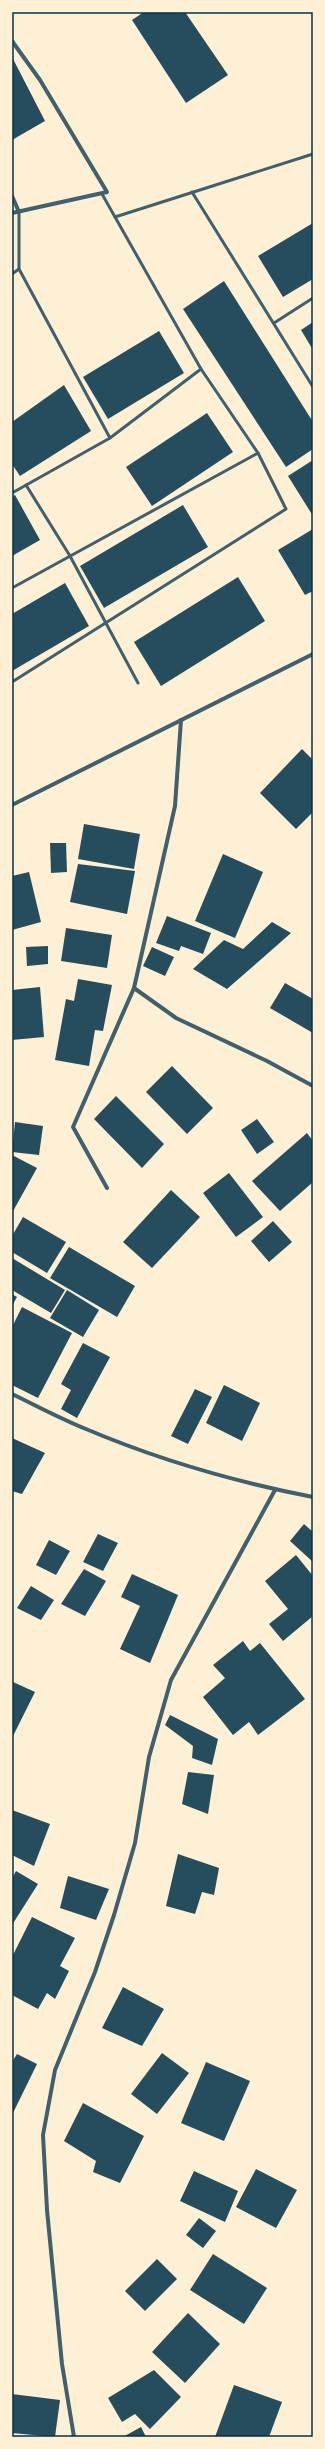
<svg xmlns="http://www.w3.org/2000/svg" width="325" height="2449" viewBox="0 0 325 2449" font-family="'IBM Plex Serif',serif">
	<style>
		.building { fill: #264d5e }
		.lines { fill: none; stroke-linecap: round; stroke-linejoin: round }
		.service { stroke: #3f606c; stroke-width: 3 }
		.minor { stroke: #3f606c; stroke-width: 4 }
		.neatline { fill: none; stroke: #003049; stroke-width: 1.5 }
	</style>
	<rect width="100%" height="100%" fill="#fdf0d5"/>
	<!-- building -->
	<g class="building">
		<path d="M 144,12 L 185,12 L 228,75 L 186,103 L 132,20 Z"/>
		<path d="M 12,57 L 45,121 L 12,140 Z"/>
		<path d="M 313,223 L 313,279 L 283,297 L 258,256 Z"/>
		<path d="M 224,281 L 313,422 L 313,449 L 286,467 L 183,309 Z"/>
		<path d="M 313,322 L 313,350 L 301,330 Z"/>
		<path d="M 159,331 L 184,373 L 108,419 L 83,377 Z"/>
		<path d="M 64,385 L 91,431 L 20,476 L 12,464 L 12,422 Z"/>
		<path d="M 207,413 L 233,452 L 152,506 L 126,467 Z"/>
		<path d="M 313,460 L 313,516 L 288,476 Z"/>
		<path d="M 15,495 L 40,540 L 12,556 L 12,497 Z"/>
		<path d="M 183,505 L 208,547 L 104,608 L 80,566 Z"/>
		<path d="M 313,529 L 313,591 L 305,595 L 278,550 Z"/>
		<path d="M 238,577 L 265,621 L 161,686 L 134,642 Z"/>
		<path d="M 65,583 L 89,626 L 12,671 L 12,614 Z"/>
		<path d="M 302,749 L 313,760 L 313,812 L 296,829 L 260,793 Z"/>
		<path d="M 84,824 L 140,834 L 134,869 L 78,859 Z"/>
		<path d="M 50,843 L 66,843 L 67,872 L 51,873 Z"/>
		<path d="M 223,854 L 263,872 L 235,938 L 195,921 Z"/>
		<path d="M 78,864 L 135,871 L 127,914 L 70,902 Z"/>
		<path d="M 29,872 L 41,922 L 12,930 L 12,876 Z"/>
		<path d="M 167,916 L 211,933 L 203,954 L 181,946 L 179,951 L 156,943 Z"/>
		<path d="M 272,922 L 291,933 L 227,989 L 193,969 L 224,940 L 243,949 Z"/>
		<path d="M 66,928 L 112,935 L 107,968 L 61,961 Z"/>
		<path d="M 48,946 L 48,964 L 27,966 L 26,947 Z"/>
		<path d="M 152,947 L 174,957 L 165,976 L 143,966 Z"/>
		<path d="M 78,979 L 112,985 L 103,1031 L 95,1030 L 89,1066 L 55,1060 L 66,999 L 74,1001 Z"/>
		<path d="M 285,983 L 313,999 L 313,1033 L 270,1008 Z"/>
		<path d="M 40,987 L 44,1037 L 12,1040 L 12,990 Z"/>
		<path d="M 172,1066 L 213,1108 L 187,1134 L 146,1092 Z"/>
		<path d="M 116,1096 L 164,1144 L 142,1168 L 94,1119 Z"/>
		<path d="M 257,1119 L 274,1142 L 257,1154 L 241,1130 Z"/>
		<path d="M 15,1122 L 43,1126 L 39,1155 L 12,1152 Z"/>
		<path d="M 307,1133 L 313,1141 L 313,1182 L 280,1211 L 252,1181 Z"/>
		<path d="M 12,1155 L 37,1168 L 12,1213 Z"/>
		<path d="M 229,1173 L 263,1217 L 236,1237 L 203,1193 Z"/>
		<path d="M 171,1190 L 200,1217 L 152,1268 L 123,1242 Z"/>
		<path d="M 23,1217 L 66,1242 L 47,1273 L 12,1252 L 12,1236 Z"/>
		<path d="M 273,1221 L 292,1242 L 269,1262 L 251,1241 Z"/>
		<path d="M 69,1247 L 135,1286 L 117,1317 L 50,1278 Z"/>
		<path d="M 12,1258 L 65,1290 L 51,1313 L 12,1290 Z"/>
		<path d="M 67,1290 L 99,1310 L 83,1337 L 50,1318 Z"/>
		<path d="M 12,1294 L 17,1297 L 12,1306 Z"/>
		<path d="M 22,1307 L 72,1333 L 38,1398 L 12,1385 L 12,1327 Z"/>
		<path d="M 83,1343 L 110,1357 L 77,1418 L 61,1409 L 71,1390 L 61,1384 Z"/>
		<path d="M 224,1385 L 260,1403 L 242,1441 L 206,1423 Z"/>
		<path d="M 195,1389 L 212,1397 L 188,1444 L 171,1436 Z"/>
		<path d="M 12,1438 L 45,1453 L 22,1494 L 12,1491 Z"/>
		<path d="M 304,1524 L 313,1532 L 313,1562 L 290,1541 Z"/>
		<path d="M 98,1534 L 118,1543 L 103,1571 L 83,1562 Z"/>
		<path d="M 49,1540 L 70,1551 L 56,1575 L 36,1565 Z"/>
		<path d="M 296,1555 L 313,1576 L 313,1616 L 283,1641 L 269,1624 L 288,1609 L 265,1581 Z"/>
		<path d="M 84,1569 L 106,1581 L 85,1616 L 61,1604 Z"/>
		<path d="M 132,1574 L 178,1595 L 150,1663 L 120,1649 L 140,1606 L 121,1597 Z"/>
		<path d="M 31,1586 L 54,1600 L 41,1620 L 17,1608 Z"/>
		<path d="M 243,1641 L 250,1651 L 260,1643 L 305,1699 L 258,1735 L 249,1722 L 233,1735 L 203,1697 L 225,1678 L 213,1665 Z"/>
		<path d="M 13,1682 L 35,1692 L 12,1738 L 12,1685 Z"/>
		<path d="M 170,1715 L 218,1739 L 212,1765 L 192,1758 L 193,1746 L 165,1725 Z"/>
		<path d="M 188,1772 L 214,1775 L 208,1814 L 182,1804 Z"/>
		<path d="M 12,1810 L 50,1824 L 34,1866 L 12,1855 Z"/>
		<path d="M 178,1854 L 219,1868 L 214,1895 L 202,1892 L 195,1914 L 166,1906 Z"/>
		<path d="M 16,1871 L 38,1884 L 12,1925 L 12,1878 Z"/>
		<path d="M 68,1876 L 109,1889 L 96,1920 L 60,1908 Z"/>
		<path d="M 32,1917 L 75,1938 L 60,1966 L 69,1971 L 55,1999 L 47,1993 L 38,2009 L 12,1995 L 12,1957 Z"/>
		<path d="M 123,1987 L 164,2009 L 142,2046 L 102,2028 Z"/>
		<path d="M 162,2053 L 189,2073 L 157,2114 L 131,2094 Z"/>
		<path d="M 17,2054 L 37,2064 L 12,2115 L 12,2062 Z"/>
		<path d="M 206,2062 L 250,2081 L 224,2141 L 181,2123 Z"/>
		<path d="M 83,2103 L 144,2136 L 120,2183 L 93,2172 L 96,2161 L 64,2141 Z"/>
		<path d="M 256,2169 L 297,2190 L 276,2228 L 236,2207 Z"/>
		<path d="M 194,2171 L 238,2191 L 225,2222 L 180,2201 Z"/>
		<path d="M 199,2218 L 216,2231 L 203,2248 L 186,2235 Z"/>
		<path d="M 213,2254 L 267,2288 L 244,2324 L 190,2290 Z"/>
		<path d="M 157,2259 L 177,2279 L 145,2311 L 125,2291 Z"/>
		<path d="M 188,2313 L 220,2344 L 185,2383 L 152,2352 Z"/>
		<path d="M 154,2370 L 181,2397 L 150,2429 L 135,2414 L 122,2422 L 108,2398 Z"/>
		<path d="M 234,2385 L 282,2402 L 269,2437 L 215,2437 Z"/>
		<path d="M 12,2394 L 60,2400 L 55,2437 L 12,2433 Z"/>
		<path d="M 141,2427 L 146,2437 L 123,2437 Z"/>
	</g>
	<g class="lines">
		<!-- service -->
		<g class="service">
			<path d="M 192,192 L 313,387"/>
			<path d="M 19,212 L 19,269"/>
			<path d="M 115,217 L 313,154"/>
			<path d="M 12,274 L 19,269 L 110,438"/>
			<path d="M 274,323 L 313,298"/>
			<path d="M 26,485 L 70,556 L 138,683"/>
			<path d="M 12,493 L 110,438 L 201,369"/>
			<path d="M 12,588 L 258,453"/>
			<path d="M 12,682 L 286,509 L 258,453 L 201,369 L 102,194"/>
		</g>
		<!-- minor -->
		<g class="minor">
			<path d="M 12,41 L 40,80 L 107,192 L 12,213"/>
			<path d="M 12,196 L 19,212"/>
			<path d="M 181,720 L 175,806 L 134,988 L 176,1018 L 267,1061 L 313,1086"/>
			<path d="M 12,805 L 313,654"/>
			<path d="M 107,1188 L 73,1127 L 134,988"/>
			<path d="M 12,1394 C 37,1406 61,1419 86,1429 C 159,1460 236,1482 313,1497"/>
			<path d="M 74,2437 L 62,2364 L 47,2210 L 43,2135 L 55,2070 L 95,1972 L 114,1915 L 135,1843 L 149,1757 L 171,1680 L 275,1490"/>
		</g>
	</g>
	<!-- border -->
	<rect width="325" height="2449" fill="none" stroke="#fdf0d5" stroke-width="26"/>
	<rect x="13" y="13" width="299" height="2423" class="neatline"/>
</svg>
